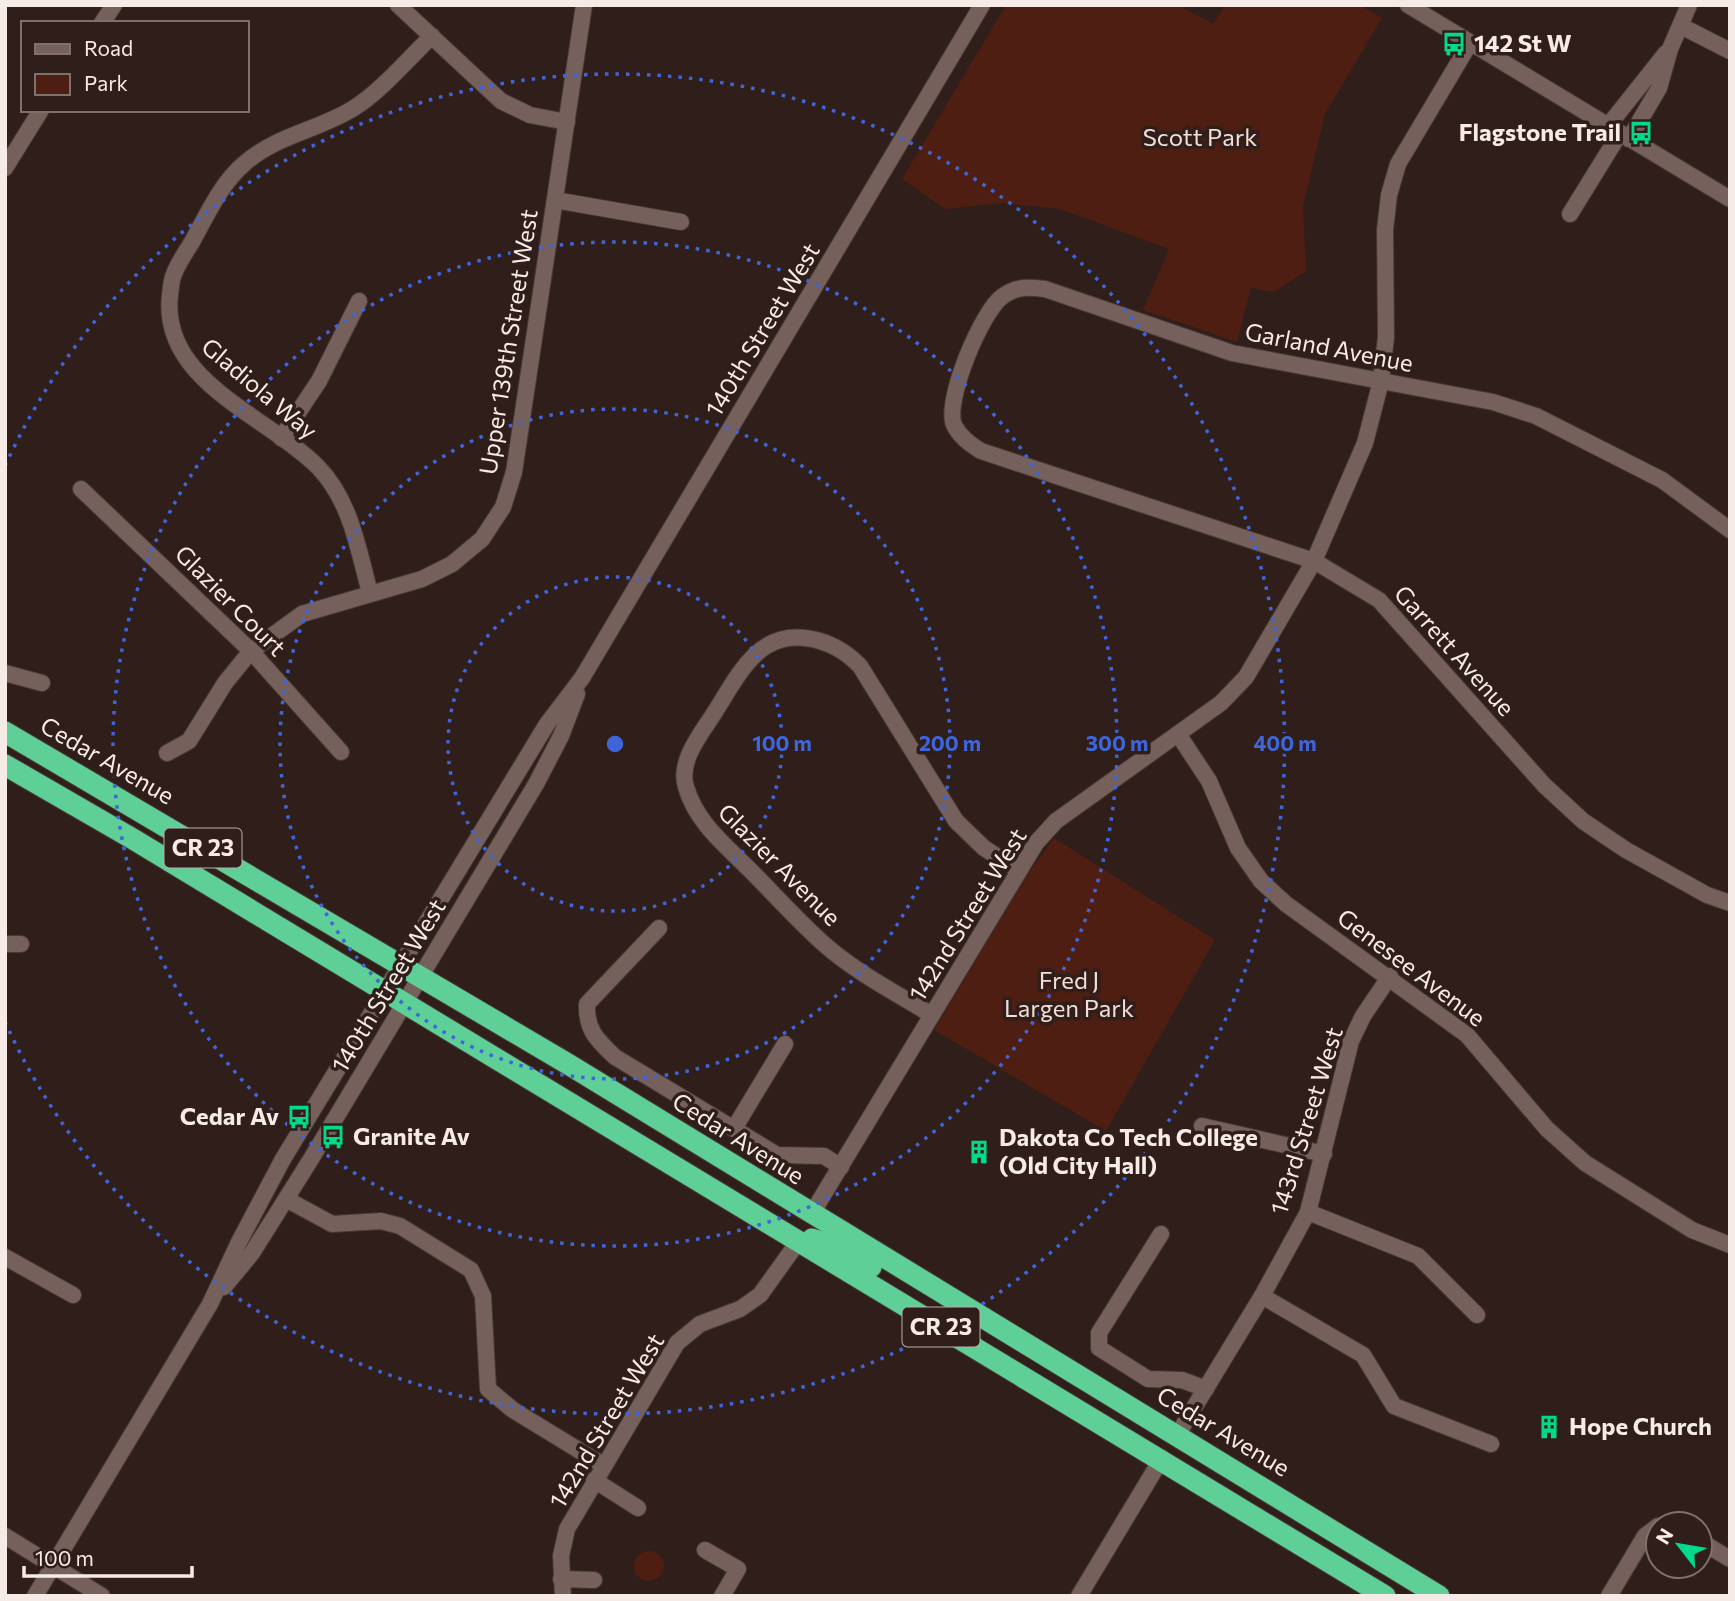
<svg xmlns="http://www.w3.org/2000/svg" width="1735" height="1601" viewBox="0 0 1735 1601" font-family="Commissioner,sans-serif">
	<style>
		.green { fill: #4f1e12 }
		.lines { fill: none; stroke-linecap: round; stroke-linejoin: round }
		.minor-casing { stroke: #483937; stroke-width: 18 }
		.highway-casing { stroke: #483937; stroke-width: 23 }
		.minor { stroke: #75605b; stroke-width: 16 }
		.highway { stroke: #5ecf96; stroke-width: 21 }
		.ring { fill: none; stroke: #3e66da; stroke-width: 3.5; stroke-dasharray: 3.5 7 }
		.labels { text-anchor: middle; stroke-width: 7; stroke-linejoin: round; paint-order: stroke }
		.shield { fill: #2f1e19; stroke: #bbaeaa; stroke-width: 2 }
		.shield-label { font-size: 23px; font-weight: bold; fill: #f7ebe8 }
		.poi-label { font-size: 24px; font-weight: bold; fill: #f7ebe8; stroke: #2f1e19; text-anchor: start }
		.park-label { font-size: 24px; fill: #f2ddd7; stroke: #2f1e19 }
		.street-label { font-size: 24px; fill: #f7ebe8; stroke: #2f1e19 }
		.centre { fill: #3e66da; stroke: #2f1e19; stroke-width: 3.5 }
		.ring-label { font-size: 21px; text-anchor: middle; font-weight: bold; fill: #3e66da; stroke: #2f1e19; stroke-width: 7; stroke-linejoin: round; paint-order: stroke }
	</style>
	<rect width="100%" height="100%" fill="#2f1e19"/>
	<!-- green -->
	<g class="green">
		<path d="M 1006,5 L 1178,5 L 1213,24 L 1225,5 L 1360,5 L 1382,18 L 1325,114 L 1303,206 L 1306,271 L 1274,292 L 1251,288 L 1237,342 L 1143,310 L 1169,249 L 1060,209 L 1004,203 L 945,209 L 902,179 Z"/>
		<path d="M 1054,838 L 1215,940 L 1106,1131 L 934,1030 L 1029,872 Z"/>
		<circle cx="649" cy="1566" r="15"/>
	</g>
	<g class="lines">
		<!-- minor casing -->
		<g class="minor-casing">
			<g id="minor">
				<path d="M 398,5 L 501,101 L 530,115 L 567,122"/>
				<path d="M 1408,5 L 1730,199"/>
				<path d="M 102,23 L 114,5"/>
				<path d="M 1681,26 L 1730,51"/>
				<path d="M 1608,126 L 1666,53"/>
				<path d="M 1629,139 L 1659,88 L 1670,49 L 1689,5"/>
				<path d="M 5,168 L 41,110"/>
				<path d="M 555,200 L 681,222"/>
				<path d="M 1570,214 L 1620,133"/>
				<path d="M 281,438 L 319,381 L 359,301"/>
				<path d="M 81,489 L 251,651 L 341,752"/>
				<path d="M 1730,530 L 1662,480 L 1536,416 L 1493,402 L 1232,353 L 1045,289 C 1029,287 1017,286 1003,296 C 982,310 944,401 954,425 C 960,437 970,444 981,451 L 1314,561 L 1379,600 L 1544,785 L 1583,821 L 1626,850 L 1707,895 L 1730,903"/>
				<path d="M 370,593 C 358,549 351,501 318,467 C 266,415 160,381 170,295 C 171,289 171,280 174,274 C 178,263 186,252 192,242 C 207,215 221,183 245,163 C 277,135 319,130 354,108 C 380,92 409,58 432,36"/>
				<path d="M 5,673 L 42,683"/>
				<path d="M 1178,734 L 1209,781 L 1238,848 L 1261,881 L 1286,904 L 1467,1035 L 1547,1129 L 1585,1163 L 1692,1230 L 1730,1245"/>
				<path d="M 167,753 L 189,741 L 225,683 L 251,651 L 302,614 L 422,579 L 452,564 L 482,539 L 503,507 L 514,472 L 584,5"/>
				<path d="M 659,928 L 587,1004 C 586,1030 597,1040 615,1057 L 777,1155 L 824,1156 L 841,1167"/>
				<path d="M 5,944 L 21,944"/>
				<path d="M 932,1015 C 896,993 857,973 825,945 C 799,922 775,895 750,870 C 725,845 696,822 686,787 C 678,762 700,735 713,715 C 726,695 738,671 756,654 C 787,625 833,638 860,666 L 956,821 L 984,848 L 1018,870"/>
				<path d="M 1202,1126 L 1324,1154"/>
				<path d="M 735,1127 L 785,1044"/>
				<path d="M 286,1199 L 332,1224 L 381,1221 L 400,1226 L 471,1270 L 483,1296 L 488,1389 L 513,1410 L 603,1465"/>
				<path d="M 1308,1212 L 1418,1256 L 1477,1315"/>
				<path d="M 811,1215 L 1036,843 L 1056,821 L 1221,703 L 1246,677 L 1314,561 L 1365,443 L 1381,381 L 1386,337 L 1385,230 L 1389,195 L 1398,164 L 1470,43"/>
				<path d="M 1161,1234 L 1099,1333 L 1099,1348 L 1148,1379 L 1182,1380 L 1206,1389"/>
				<path d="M 5,1257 L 73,1295"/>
				<path d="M 224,1287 L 252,1253 L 311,1159 L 536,784 L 561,736 L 577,694"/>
				<path d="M 1262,1296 L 1363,1355 L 1394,1406 L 1491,1444"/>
				<path d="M 1178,1434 L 1262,1296 L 1308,1212 L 1351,1041 L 1363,1016 L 1390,976"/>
				<path d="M 594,1480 L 638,1508"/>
				<path d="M 5,1536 L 102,1596"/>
				<path d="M 1700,1541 L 1730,1559"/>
				<path d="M 705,1550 L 738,1569 L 722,1596"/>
				<path d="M 561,1579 L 594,1580"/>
				<path d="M 35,1596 L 210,1304 L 239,1242 L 283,1159 L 547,724 L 582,678 L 982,5"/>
				<path d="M 563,1596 L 561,1556 L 567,1529 L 677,1343 L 700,1324 L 740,1309 L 760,1295 L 798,1242"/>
				<path d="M 1079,1596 L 1162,1458"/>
				<path d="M 1609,1596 L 1645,1536 L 1658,1526"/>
			</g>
		</g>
		<!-- highway casing -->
		<g class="highway-casing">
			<g id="highway">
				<path d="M 5,732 L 568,1064 L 1439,1596"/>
				<path d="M 5,765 L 133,839 L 1385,1596"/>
				<path d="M 812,1239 L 829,1244 L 871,1267"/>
			</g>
		</g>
		<!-- minor -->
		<use href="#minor" class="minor"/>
		<!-- highway -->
		<use href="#highway" class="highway"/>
	</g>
	<!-- distance rings -->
	<g class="ring">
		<circle cx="615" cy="744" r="167"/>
		<circle cx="615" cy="744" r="335"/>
		<circle cx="615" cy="744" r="502"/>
		<path d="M5 466A670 670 0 1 1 5 1022"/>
	</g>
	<!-- icons -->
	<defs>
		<g id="bus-bare" transform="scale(1.89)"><path d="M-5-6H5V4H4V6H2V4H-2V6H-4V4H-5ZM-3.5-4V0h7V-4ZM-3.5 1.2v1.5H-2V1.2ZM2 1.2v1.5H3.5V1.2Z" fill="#01d98b" stroke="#2f1e19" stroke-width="2.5" paint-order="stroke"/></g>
		<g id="building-bare" transform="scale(1.89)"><path d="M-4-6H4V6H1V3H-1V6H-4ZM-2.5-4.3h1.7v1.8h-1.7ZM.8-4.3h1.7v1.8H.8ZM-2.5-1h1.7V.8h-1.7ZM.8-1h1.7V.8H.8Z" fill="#01d98b" stroke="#2f1e19" stroke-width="2.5" paint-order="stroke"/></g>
	</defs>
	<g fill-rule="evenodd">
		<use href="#bus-bare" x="1454" y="44"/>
		<use href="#bus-bare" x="1641" y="133"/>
		<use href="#bus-bare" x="299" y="1117"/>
		<use href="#bus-bare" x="333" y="1137"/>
		<use href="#building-bare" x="979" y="1152"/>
		<use href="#building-bare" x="1549" y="1427"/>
	</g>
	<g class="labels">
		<!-- shield labels -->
		<g class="shield">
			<rect x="164.5" y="828.5" width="77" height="39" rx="5"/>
			<rect x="902.5" y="1307.5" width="77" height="39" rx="5"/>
		</g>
		<g class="shield-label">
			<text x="203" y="856">CR 23</text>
			<text x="941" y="1335">CR 23</text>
		</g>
		<!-- poi labels -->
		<g class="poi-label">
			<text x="1474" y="52">142 St W</text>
			<text x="1621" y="141" text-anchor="end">Flagstone Trail</text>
			<text x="279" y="1125" text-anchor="end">Cedar Av</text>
			<text x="353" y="1145">Granite Av</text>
			<text x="999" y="1146">Dakota Co Tech College<tspan x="999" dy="28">(Old City Hall)</tspan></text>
			<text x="1569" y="1435">Hope Church</text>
		</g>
		<!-- park labels -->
		<g class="park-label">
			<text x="1200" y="146">Scott Park</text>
			<text x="1069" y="989">Fred J<tspan x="1069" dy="28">Largen Park</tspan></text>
		</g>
		<!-- street labels -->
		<g class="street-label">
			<text transform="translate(763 330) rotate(-59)" y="8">140th Street West</text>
			<text transform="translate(509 342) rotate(-81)" y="8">Upper 139th Street West</text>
			<text transform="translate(1329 348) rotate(11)" y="8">Garland Avenue</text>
			<text transform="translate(259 389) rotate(40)" y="8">Gladiola Way</text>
			<text transform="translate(230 601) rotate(45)" y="8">Glazier Court</text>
			<text transform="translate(1454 651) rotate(48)" y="8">Garrett Avenue</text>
			<text transform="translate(107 761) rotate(30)" y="8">Cedar Avenue</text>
			<text transform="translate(779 865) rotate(45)" y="8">Glazier Avenue</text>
			<text transform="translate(968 915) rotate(-58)" y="8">142nd Street West</text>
			<text transform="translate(1411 968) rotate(37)" y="8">Genesee Avenue</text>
			<text transform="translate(389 986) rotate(-59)" y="8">140th Street West</text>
			<text transform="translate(1307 1121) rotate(-73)" y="8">143rd Street West</text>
			<text transform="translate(738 1139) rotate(32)" y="8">Cedar Avenue</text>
			<text transform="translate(607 1421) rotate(-59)" y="8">142nd Street West</text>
			<text transform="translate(1223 1432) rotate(31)" y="8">Cedar Avenue</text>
		</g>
	</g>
	<circle cx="615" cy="744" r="10" class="centre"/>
	<g class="ring-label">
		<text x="782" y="751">100 m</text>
		<text x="950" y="751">200 m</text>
		<text x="1117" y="751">300 m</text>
		<text x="1285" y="751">400 m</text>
	</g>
	<!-- border -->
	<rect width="1735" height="1601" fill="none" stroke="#f7ebe8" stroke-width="14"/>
	<!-- legend -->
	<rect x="21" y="21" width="228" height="91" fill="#2f1e19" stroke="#7f706c" stroke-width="2"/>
	<rect x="35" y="44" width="35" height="10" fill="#75605b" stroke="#7f706c" stroke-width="2"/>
	<text x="84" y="56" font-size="21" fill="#f7ebe8">Road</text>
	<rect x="35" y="74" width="35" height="21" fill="#4f1e12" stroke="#7f706c" stroke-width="2"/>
	<text x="84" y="91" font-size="21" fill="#f7ebe8">Park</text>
	<!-- north arrow -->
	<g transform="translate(1679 1545) rotate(301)"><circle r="33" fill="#2f1e19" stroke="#7f706c" stroke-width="2"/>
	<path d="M0-5L12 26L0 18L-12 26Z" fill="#01d98b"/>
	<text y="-10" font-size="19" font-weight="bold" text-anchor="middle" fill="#f7ebe8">N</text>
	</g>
	<!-- scale -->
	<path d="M24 1566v10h168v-10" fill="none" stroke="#f7ebe8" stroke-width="3.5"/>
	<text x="35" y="1566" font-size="21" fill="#f7ebe8" stroke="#2f1e19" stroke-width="5" paint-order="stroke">100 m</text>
</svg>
